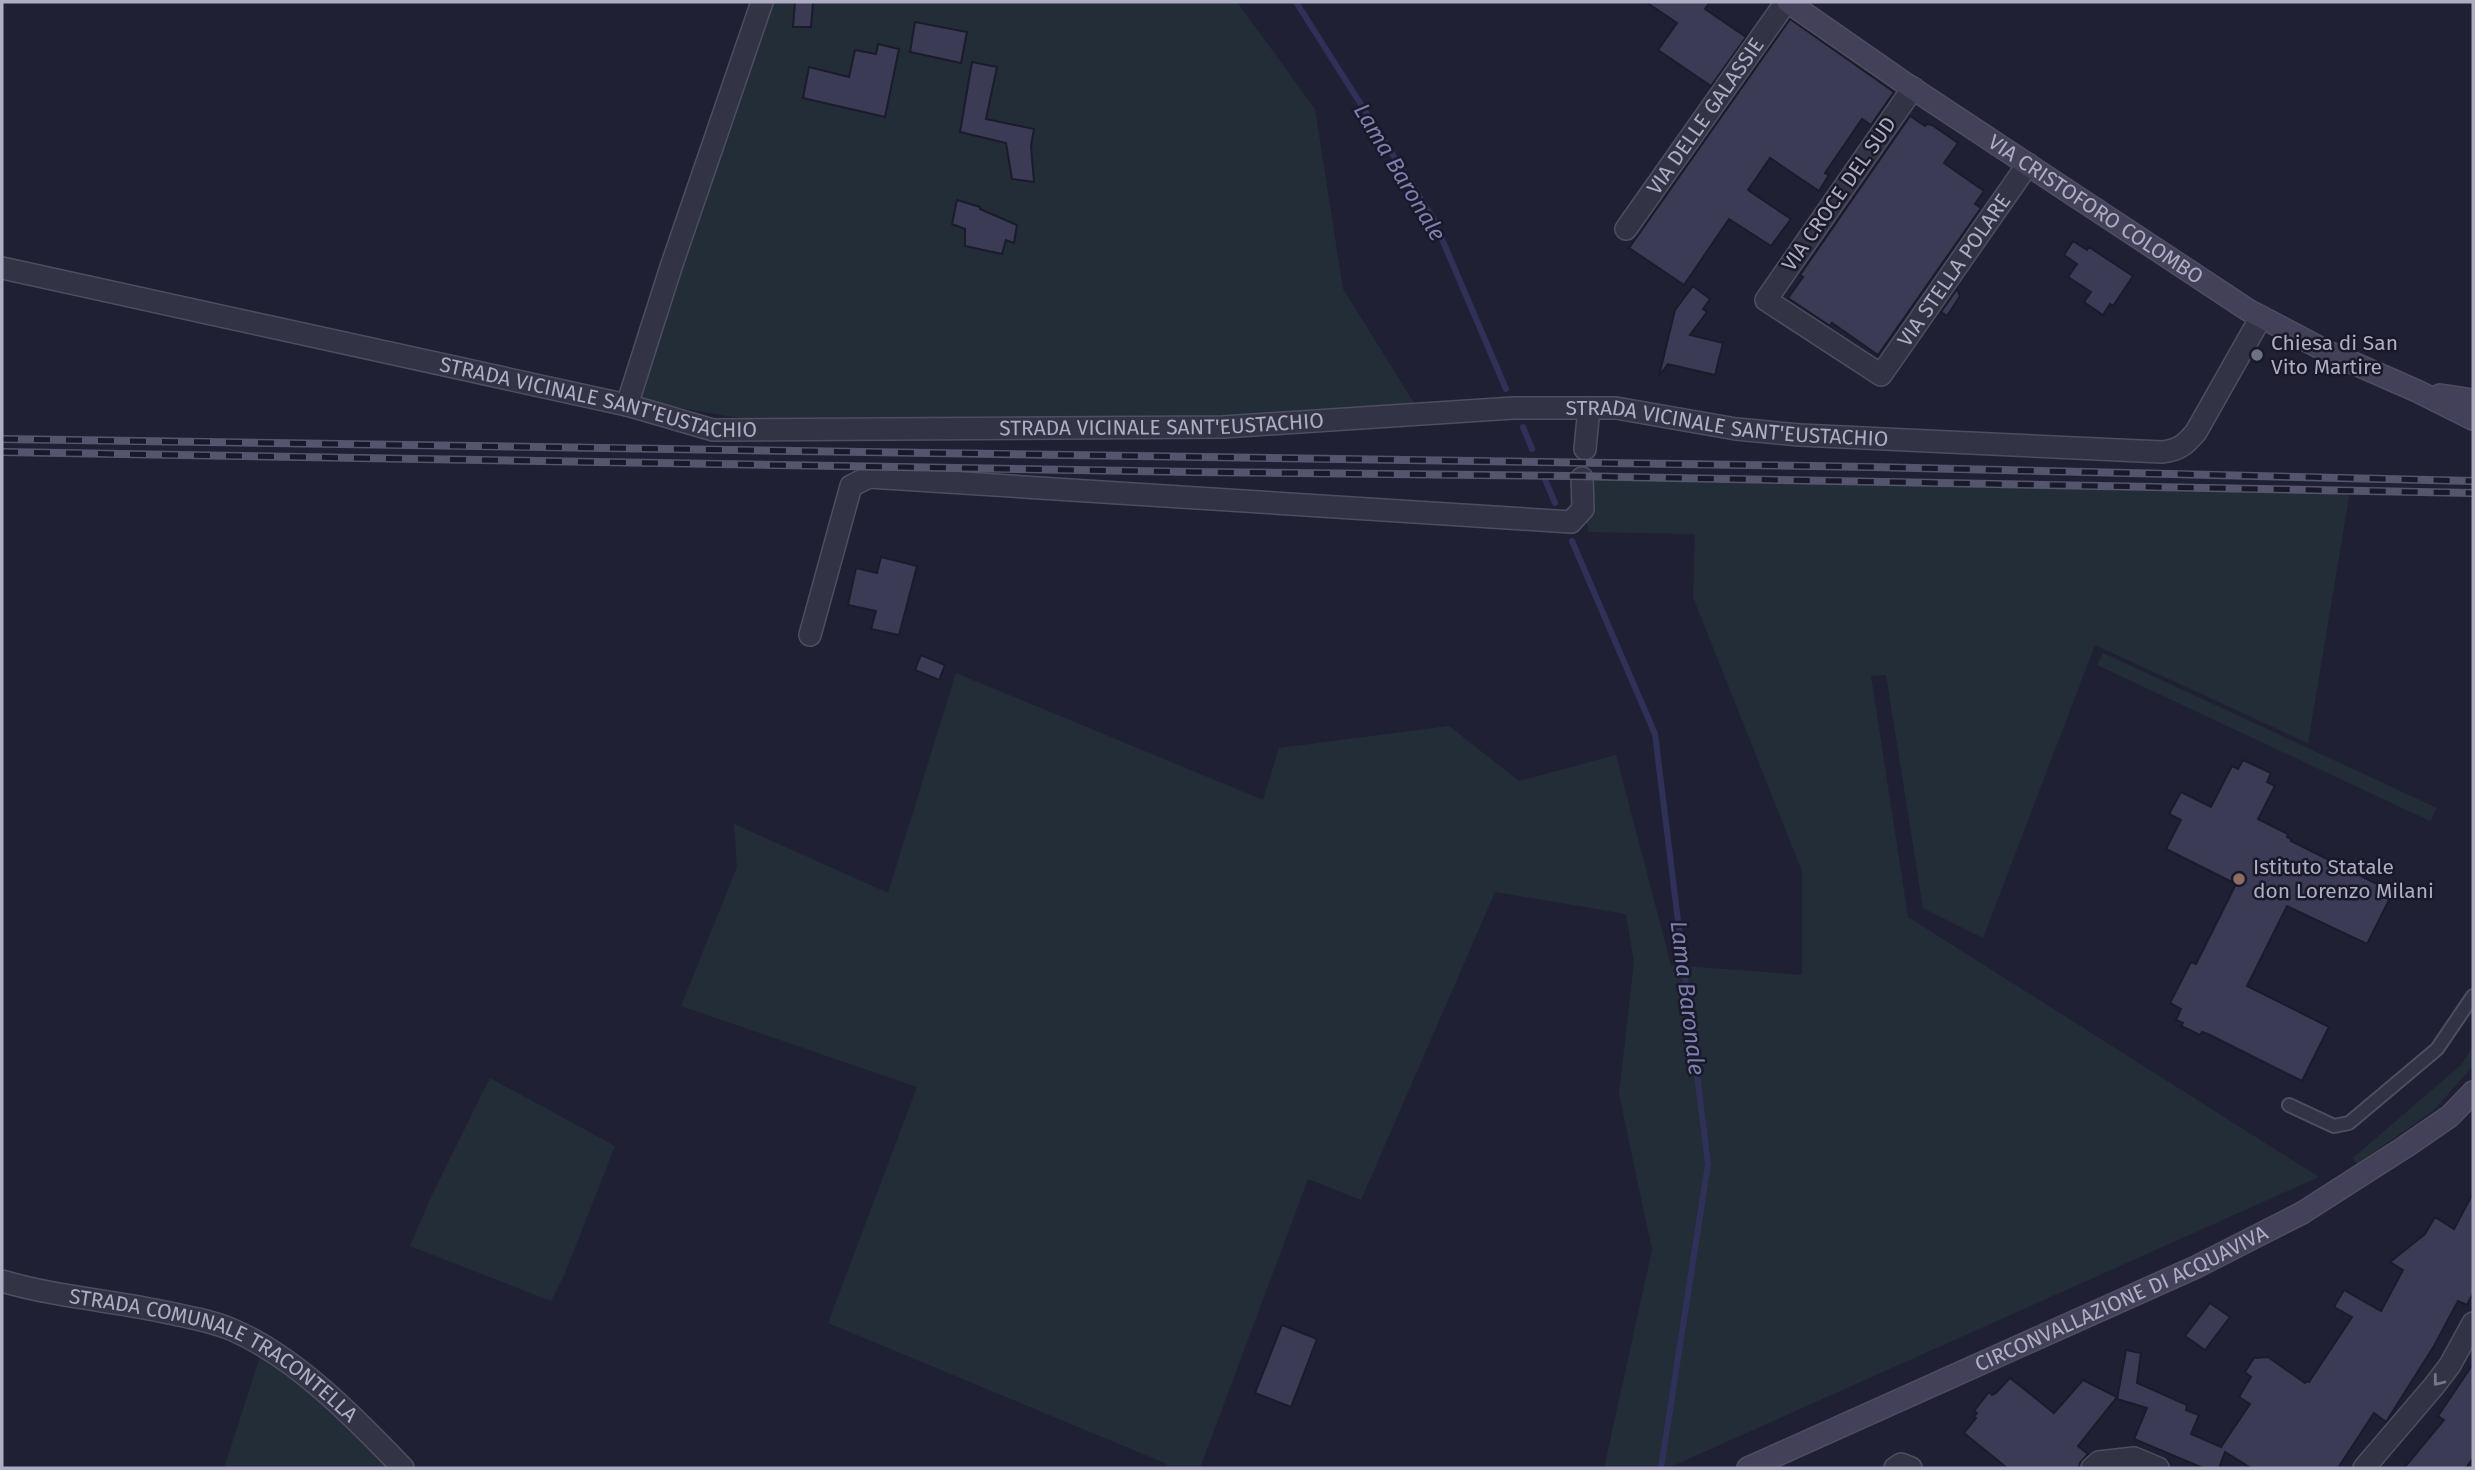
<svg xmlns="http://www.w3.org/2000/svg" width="2475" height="1470" viewBox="0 0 2475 1470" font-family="'Fira Sans',sans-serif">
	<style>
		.green { fill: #232d38 }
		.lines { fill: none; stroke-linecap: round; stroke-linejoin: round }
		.stream { stroke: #303158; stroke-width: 6 }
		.building { fill: #3b3b55; stroke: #1b1b2c; stroke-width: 2 }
		.lane-casing { stroke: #4e4e61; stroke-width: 16 }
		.street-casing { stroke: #4e4e61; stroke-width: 24 }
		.secondary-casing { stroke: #4e4e61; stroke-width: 24 }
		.lane { stroke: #333346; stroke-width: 12 }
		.street { stroke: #333346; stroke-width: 21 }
		.secondary { stroke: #424159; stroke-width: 21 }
		.rail-casing { stroke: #55556d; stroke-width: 8 }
		.rail { stroke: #19192a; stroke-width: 5; stroke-dasharray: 16; stroke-linecap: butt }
		.oneway { stroke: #76768b }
		.worship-dot { fill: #6b7280; stroke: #19192a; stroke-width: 2.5 }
		.education-dot { fill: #8d6e63; stroke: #19192a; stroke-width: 2.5 }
		.labels { text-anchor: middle; stroke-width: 5; stroke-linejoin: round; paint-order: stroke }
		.street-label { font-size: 21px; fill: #adadc3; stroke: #19192a }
		.poi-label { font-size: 21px; fill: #adadc3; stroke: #19192a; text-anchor: start }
		.water-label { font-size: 23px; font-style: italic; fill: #7d7faf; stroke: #19192a }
	</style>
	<rect width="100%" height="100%" fill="#202035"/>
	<!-- green -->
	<g class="green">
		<path d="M 760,2 L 1237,2 L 1315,109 L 1343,289 L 1414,403 L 1368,407 L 1301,418 L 765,421 L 727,416 L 631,399 Z"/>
		<path d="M 1582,478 L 2350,491 L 2308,743 L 2095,645 L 1983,938 L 1923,908 L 1886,675 L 1871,676 L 1908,917 L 2319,1177 L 1668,1468 L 1604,1468 L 1652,1250 L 1619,1094 L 1634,962 L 1626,914 L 1495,892 L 1361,1200 L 1308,1179 L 1200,1468 L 1166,1468 L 1167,1464 L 828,1323 L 917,1087 L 681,1006 L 737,867 L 734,824 L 888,893 L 956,673 L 1263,800 L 1279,748 L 1449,726 L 1519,781 L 1616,755 L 1671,965 L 1802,975 L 1802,871 L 1693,597 L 1695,534 L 1588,532 Z"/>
		<path d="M 2103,653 L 2437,808 L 2430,821 L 2097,665 Z"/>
		<path d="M 2473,1046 L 2473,1066 L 2434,1110 L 2357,1164 L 2353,1158 L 2461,1065 Z"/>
		<path d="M 490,1078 L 615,1146 L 565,1273 L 551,1301 L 410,1246 L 431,1197 Z"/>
		<path d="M 264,1345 L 402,1468 L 224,1468 Z"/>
	</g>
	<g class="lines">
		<!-- stream -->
		<g class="stream">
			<path d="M 1296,2 L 1433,218 L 1506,389"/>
			<path d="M 1523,427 L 1532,449"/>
			<path d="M 1544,477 L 1555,503"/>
			<path d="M 1572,541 L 1655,734 L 1708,1164 L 1661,1468"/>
		</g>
	</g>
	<!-- building -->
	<g class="building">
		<path d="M 795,2 L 813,2 L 811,27 L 793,27 Z"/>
		<path d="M 1646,2 L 1710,2 L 1705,9 L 1746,37 L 1711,86 L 1658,50 L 1677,23 Z"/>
		<path d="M 1790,19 L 1894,92 L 1871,125 L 1862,119 L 1825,173 L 1829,175 L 1819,191 L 1770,158 L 1748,190 L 1791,219 L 1771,246 L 1729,219 L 1684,285 L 1629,248 Z"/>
		<path d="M 915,22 L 967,32 L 961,63 L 910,52 Z"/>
		<path d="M 878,44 L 899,49 L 885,117 L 803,98 L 809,67 L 849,77 L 855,50 L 876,54 Z"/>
		<path d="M 972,62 L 997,67 L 986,119 L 1034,129 L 1031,146 L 1034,182 L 1012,179 L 1006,143 L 960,132 Z"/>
		<path d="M 1910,116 L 1925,126 L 1927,124 L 1932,125 L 1958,143 L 1944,163 L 1984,191 L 1975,204 L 1981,208 L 1878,355 L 1832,323 L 1830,326 L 1788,298 L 1803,277 L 1800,275 Z"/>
		<path d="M 957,200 L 980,207 L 980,209 L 1017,225 L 1014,243 L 1006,240 L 1002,254 L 965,246 L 965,229 L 952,224 Z"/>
		<path d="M 2073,241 L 2087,250 L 2089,247 L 2133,276 L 2113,306 L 2110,304 L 2103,315 L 2084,302 L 2091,292 L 2068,277 L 2077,264 L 2064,255 Z"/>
		<path d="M 1693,286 L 1710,299 L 1703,309 L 1707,312 L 1690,335 L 1723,343 L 1715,375 L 1668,364 L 1659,376 L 1675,310 Z"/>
		<path d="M 1957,289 L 1960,296 L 1947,316 L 1941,312 Z"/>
		<path d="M 881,557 L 917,566 L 899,635 L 871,629 L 876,611 L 848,605 L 856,568 L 877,573 Z"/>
		<path d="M 921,655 L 945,665 L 939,680 L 915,670 Z"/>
		<path d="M 2243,760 L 2271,773 L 2267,782 L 2275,786 L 2258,819 L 2288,834 L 2287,837 L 2292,840 L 2291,841 L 2393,892 L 2367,944 L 2287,906 L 2247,986 L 2329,1027 L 2302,1081 L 2208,1034 L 2202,1032 L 2200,1035 L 2181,1026 L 2183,1023 L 2176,1020 L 2181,1009 L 2170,1003 L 2191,962 L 2196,964 L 2236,884 L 2166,849 L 2181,820 L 2169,814 L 2181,792 L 2211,807 L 2232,766 L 2238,769 Z"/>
		<path d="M 2473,1193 L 2473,1293 L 2467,1305 L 2458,1301 L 2434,1346 L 2386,1422 L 2374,1413 L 2338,1468 L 2251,1468 L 2225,1452 L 2219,1468 L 2203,1468 L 2134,1439 L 2147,1408 L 2117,1399 L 2126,1350 L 2141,1353 L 2137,1383 L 2187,1405 L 2186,1410 L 2199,1415 L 2191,1434 L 2221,1447 L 2250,1404 L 2239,1397 L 2251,1377 L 2245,1372 L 2254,1358 L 2268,1357 L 2305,1383 L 2307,1381 L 2309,1382 L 2352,1317 L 2334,1307 L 2344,1290 L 2381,1311 L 2403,1270 L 2390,1262 L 2425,1234 L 2435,1217 L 2454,1229 Z"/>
		<path d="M 2210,1303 L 2230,1317 L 2205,1350 L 2185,1336 Z"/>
		<path d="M 1282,1325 L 1317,1339 L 1291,1407 L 1255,1393 Z"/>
		<path d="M 2473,1364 L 2473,1458 L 2466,1468 L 2404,1468 L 2444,1420 L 2438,1416 Z"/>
		<path d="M 2010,1378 L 2054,1413 L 2083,1380 L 2117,1397 L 2078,1446 L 2088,1454 L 2080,1463 L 2079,1468 L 2007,1468 L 1964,1433 L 1976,1418 L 1974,1417 L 1977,1413 L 1974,1411 L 1989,1392 L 1992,1395 L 1996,1393 Z"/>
	</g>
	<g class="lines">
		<!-- lane casing -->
		<g class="lane-casing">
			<path id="lane" d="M 2289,1105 L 2334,1126 L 2349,1123 L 2437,1049 L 2473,996"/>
		</g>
		<!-- street casing -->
		<g class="street-casing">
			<g id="street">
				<path id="s1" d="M 1913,88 L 1766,300 L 1881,375 L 2028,164"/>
				<path id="s2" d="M 1626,229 L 1786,2"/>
				<path id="s3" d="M 2,268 L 627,405 L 713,430 L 1223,427 L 1513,408 L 1616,408 L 1736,429 L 1800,435 L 2162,452 C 2179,450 2185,445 2196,432 L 2261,317"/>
				<path d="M 627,405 L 671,267 L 762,2"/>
				<path d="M 1585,449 L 1589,408"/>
				<path d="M 810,635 L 851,486 L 869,477 L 1571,522 L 1583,509 L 1582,478"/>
				<path id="s4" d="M 2,1281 C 59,1298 121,1301 179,1315 C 198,1319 218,1323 235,1331 C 298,1359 356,1419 403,1468"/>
				<path d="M 1895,1468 L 1901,1464 L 1911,1468"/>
				<path d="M 2092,1468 L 2099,1462 L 2134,1458 L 2158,1468"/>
				<path d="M 2364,1468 L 2434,1386 L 2450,1365 L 2473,1323"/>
			</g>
		</g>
		<!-- secondary casing -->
		<g class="secondary-casing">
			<g id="secondary">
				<path id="s5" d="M 1788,2 L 1906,84 L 2248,310 L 2328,352 L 2417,391 L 2473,419"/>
				<path d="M 2440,395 L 2473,400"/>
				<path id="s6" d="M 1748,1468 L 2196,1267 L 2302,1213 L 2405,1147 L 2450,1116 L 2473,1092"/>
			</g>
		</g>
		<!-- lane -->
		<use href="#lane" class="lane"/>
		<!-- street -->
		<use href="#street" class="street"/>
		<!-- secondary -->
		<use href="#secondary" class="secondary"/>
		<!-- rail casing -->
		<g class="rail-casing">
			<g id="rail">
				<path d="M 2,439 L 1872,467 L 2473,481"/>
				<path d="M 2,452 L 1194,472 L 1570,476 L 2473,493"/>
			</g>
		</g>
		<!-- rail -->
		<use href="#rail" class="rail"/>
	</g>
	<!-- one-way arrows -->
	<defs><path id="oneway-chevron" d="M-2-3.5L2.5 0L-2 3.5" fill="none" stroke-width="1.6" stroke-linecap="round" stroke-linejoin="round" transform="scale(1.75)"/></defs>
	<use class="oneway" href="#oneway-chevron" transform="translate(2438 1381) rotate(128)"/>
	<!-- markers -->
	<circle class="worship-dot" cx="2257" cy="355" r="7"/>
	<circle class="education-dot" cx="2239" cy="879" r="7"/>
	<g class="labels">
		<!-- street labels -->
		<g class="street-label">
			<text dy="7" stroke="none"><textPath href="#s2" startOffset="138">VIA DELLE GALASSIE</textPath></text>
			<text transform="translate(1839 194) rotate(-55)" y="7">VIA CROCE DEL SUD</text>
			<text dy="7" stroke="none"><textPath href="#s5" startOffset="371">VIA CRISTOFORO COLOMBO</textPath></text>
			<text dy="7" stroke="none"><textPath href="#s1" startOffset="523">VIA STELLA POLARE</textPath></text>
			<text dy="7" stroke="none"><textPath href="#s3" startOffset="611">STRADA VICINALE SANT'EUSTACHIO</textPath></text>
			<text dy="7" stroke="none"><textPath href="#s3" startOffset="1178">STRADA VICINALE SANT'EUSTACHIO</textPath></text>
			<text dy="7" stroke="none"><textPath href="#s3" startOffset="1745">STRADA VICINALE SANT'EUSTACHIO</textPath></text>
			<text dy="7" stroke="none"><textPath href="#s6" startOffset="410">CIRCONVALLAZIONE DI ACQUAVIVA</textPath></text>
			<text dy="7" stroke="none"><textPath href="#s4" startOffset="228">STRADA COMUNALE TRACONTELLA</textPath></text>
		</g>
		<!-- poi labels -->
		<g class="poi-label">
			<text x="2271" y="350">Chiesa di San<tspan x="2271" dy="24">Vito Martire</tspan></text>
			<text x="2253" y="874">Istituto Statale<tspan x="2253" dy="24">don Lorenzo Milani</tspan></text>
		</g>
		<!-- water labels -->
		<g class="water-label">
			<text transform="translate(1400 172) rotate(59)" y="8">Lama Baronale</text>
			<text transform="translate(1688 998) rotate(83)" y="8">Lama Baronale</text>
		</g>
	</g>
	<!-- border -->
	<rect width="2475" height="1470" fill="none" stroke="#adadc3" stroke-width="7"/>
</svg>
